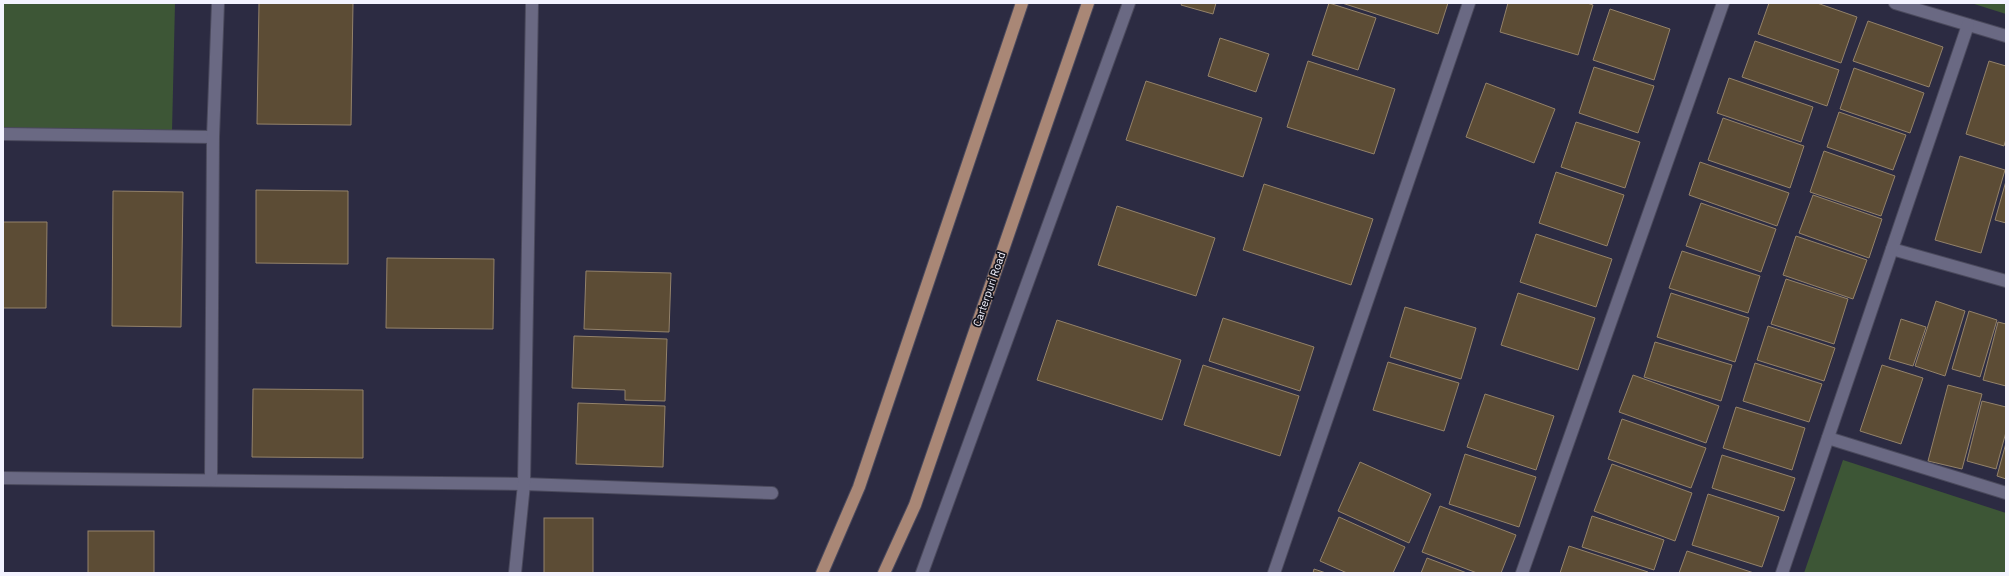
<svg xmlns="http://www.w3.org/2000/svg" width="2009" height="576" viewBox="0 0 2009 576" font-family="'IBM Plex Sans',sans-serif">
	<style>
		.green { fill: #3d5636 }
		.building { fill: #5c4c35; stroke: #93826a }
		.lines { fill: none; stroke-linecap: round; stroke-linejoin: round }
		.minor-casing { stroke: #4a495c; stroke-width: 14 }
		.major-casing { stroke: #4a495c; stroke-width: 14 }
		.minor { stroke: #6a6983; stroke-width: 12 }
		.major { stroke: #a98776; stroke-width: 12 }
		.labels { text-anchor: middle; stroke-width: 3.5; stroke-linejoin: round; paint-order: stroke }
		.street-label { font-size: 11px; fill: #f3f3ff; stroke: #15151f }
	</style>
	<rect width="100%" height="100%" fill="#2c2b42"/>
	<!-- green -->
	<g class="green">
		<path d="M 3,3 L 175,3 L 172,132 L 3,128 Z"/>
		<path d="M 1971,3 L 2006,3 L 2006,14 Z"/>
		<path d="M 1843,460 L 2006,513 L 2006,573 L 1804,573 Z"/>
	</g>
	<!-- building -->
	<g class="building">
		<path d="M 259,3 L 353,3 L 351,125 L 257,124 Z"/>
		<path d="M 1182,3 L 1216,3 L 1213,14 L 1181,5 Z"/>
		<path d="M 1329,3 L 1376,18 L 1358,70 L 1312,55 Z"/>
		<path d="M 1342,3 L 1448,3 L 1438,34 Z"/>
		<path d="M 1508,3 L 1587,3 L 1593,5 L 1578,55 L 1500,32 Z"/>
		<path d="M 1769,3 L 1817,3 L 1857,17 L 1841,63 L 1758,34 Z"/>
		<path d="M 1610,9 L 1670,29 L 1654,80 L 1593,60 Z"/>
		<path d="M 1868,21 L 1943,47 L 1929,87 L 1853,61 Z"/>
		<path d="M 1220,38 L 1269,54 L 1256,92 L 1208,76 Z"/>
		<path d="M 1755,41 L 1839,70 L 1827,106 L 1742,77 Z"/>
		<path d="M 1308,61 L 1395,89 L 1374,154 L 1287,127 Z"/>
		<path d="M 1989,61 L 2006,66 L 2006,139 L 2004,146 L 1966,134 Z"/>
		<path d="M 1594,67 L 1654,86 L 1638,133 L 1579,113 Z"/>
		<path d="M 1854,68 L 1924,93 L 1910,133 L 1840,109 Z"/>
		<path d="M 1729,78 L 1813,107 L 1801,142 L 1717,113 Z"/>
		<path d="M 1146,81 L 1262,118 L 1243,177 L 1126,140 Z"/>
		<path d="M 1486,83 L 1555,109 L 1534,163 L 1466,137 Z"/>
		<path d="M 1839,112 L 1906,135 L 1893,170 L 1827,147 Z"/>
		<path d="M 1723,118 L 1804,146 L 1790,188 L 1708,160 Z"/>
		<path d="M 1576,122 L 1640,142 L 1625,188 L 1561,167 Z"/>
		<path d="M 1824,151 L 1895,176 L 1881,216 L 1810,192 Z"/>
		<path d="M 1960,156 L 2005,170 L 1981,253 L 1935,240 Z"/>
		<path d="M 1700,162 L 1789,193 L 1777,226 L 1689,195 Z"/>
		<path d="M 1556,172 L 1624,195 L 1607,246 L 1539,223 Z"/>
		<path d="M 2006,181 L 2006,223 L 1995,220 Z"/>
		<path d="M 1264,184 L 1373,219 L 1351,285 L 1243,250 Z"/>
		<path d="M 256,190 L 348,191 L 348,264 L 256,263 Z"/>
		<path d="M 113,191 L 183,192 L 181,327 L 112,326 Z"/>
		<path d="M 1813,195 L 1882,219 L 1869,258 L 1799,233 Z"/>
		<path d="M 1701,203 L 1776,229 L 1761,272 L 1686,246 Z"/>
		<path d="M 1117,206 L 1215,238 L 1196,296 L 1098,265 Z"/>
		<path d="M 3,222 L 47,222 L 46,308 L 3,308 Z"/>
		<path d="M 1536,234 L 1612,259 L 1596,307 L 1520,282 Z"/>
		<path d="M 1796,236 L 1867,260 L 1853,299 L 1783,275 Z"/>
		<path d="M 1682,251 L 1760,276 L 1748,313 L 1669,288 Z"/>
		<path d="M 387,258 L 494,259 L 493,329 L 386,328 Z"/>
		<path d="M 586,271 L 671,273 L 669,332 L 584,329 Z"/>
		<path d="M 1786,279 L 1848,299 L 1834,344 L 1771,324 Z"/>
		<path d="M 1518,293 L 1595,318 L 1578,370 L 1501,345 Z"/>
		<path d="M 1671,293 L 1749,318 L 1735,362 L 1657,337 Z"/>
		<path d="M 1936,301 L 1965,311 L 1945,376 L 1915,366 Z"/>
		<path d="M 1405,307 L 1476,328 L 1461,379 L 1390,357 Z"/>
		<path d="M 1969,311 L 1997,320 L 1980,377 L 1952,369 Z"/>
		<path d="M 1223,318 L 1314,347 L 1300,391 L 1209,361 Z"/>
		<path d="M 1901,319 L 1926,327 L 1913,366 L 1889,359 Z"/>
		<path d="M 1057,320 L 1181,360 L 1162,420 L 1037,380 Z"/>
		<path d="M 1998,322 L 2006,324 L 2006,386 L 1983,380 Z"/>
		<path d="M 1768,326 L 1835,348 L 1824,381 L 1757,360 Z"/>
		<path d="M 574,336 L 667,339 L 665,401 L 625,400 L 625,390 L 572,388 Z"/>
		<path d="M 1655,342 L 1732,365 L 1721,401 L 1644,377 Z"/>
		<path d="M 1388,362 L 1459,383 L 1444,431 L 1373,410 Z"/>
		<path d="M 1755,363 L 1822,384 L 1809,422 L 1743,401 Z"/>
		<path d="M 1203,365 L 1299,396 L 1280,456 L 1184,425 Z"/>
		<path d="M 1882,365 L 1923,378 L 1901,444 L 1860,431 Z"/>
		<path d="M 1633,375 L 1719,406 L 1706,443 L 1619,412 Z"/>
		<path d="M 1948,385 L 1982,394 L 1962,469 L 1928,461 Z"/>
		<path d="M 253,389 L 363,390 L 363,458 L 252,457 Z"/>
		<path d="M 1485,394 L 1554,416 L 1536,470 L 1467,447 Z"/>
		<path d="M 1982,401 L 2006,407 L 2006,432 L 1996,469 L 1967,461 Z"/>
		<path d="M 578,403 L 665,406 L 663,467 L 576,464 Z"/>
		<path d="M 1736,407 L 1805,428 L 1792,470 L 1723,448 Z"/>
		<path d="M 1622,419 L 1706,448 L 1691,488 L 1608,459 Z"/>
		<path d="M 2006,443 L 2006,479 L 1997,476 Z"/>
		<path d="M 1465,454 L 1536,477 L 1519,527 L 1449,504 Z"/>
		<path d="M 1722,455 L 1795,478 L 1784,511 L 1712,488 Z"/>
		<path d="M 1360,462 L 1431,494 L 1409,543 L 1338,511 Z"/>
		<path d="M 1612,464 L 1692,493 L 1675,541 L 1594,511 Z"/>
		<path d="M 1708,494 L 1779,517 L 1762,567 L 1692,545 Z"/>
		<path d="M 1440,506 L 1516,535 L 1501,573 L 1477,573 L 1422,552 Z"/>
		<path d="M 1592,516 L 1664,540 L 1654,570 L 1582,547 Z"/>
		<path d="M 1339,517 L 1405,547 L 1393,573 L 1347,573 L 1320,561 Z"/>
		<rect x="544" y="518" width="49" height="55"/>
		<rect x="88" y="531" width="66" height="42"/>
		<path d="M 1569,546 L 1648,572 L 1648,573 L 1560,573 Z"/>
		<path d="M 1687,551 L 1754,573 L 1679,573 Z"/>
		<path d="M 1427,558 L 1467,573 L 1421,573 Z"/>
		<path d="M 1314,569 L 1326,573 L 1313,573 Z"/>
	</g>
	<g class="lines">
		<!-- minor casing -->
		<g class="minor-casing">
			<g id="minor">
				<path d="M 1895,3 L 2006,36"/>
				<path d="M 3,134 L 213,137"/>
				<path d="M 1892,249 L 2006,281"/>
				<path d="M 1828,438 L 2006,493"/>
				<path d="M 3,478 L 524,484 L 772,493"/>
				<path d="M 211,480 L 213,137 L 218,3"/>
				<path d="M 515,573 L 524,484 L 532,3"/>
				<path d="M 922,573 L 1129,3"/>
				<path d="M 1274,573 L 1469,3"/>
				<path d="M 1522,573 L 1723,3"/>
				<path d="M 1782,573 L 1968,25"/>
			</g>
		</g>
		<!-- major casing -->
		<g class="major-casing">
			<g id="major">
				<path d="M 822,573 L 859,487 L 1022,3"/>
				<path d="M 884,573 L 915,505 L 1088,3"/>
			</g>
		</g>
		<!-- minor -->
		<use href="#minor" class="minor"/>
		<!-- major -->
		<use href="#major" class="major"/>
	</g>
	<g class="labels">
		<!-- street labels -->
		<g class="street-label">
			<text transform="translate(989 289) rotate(-71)" y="4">Carterpuri Road</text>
		</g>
	</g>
	<!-- border -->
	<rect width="2009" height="576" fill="none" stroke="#f3f3ff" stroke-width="8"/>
</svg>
